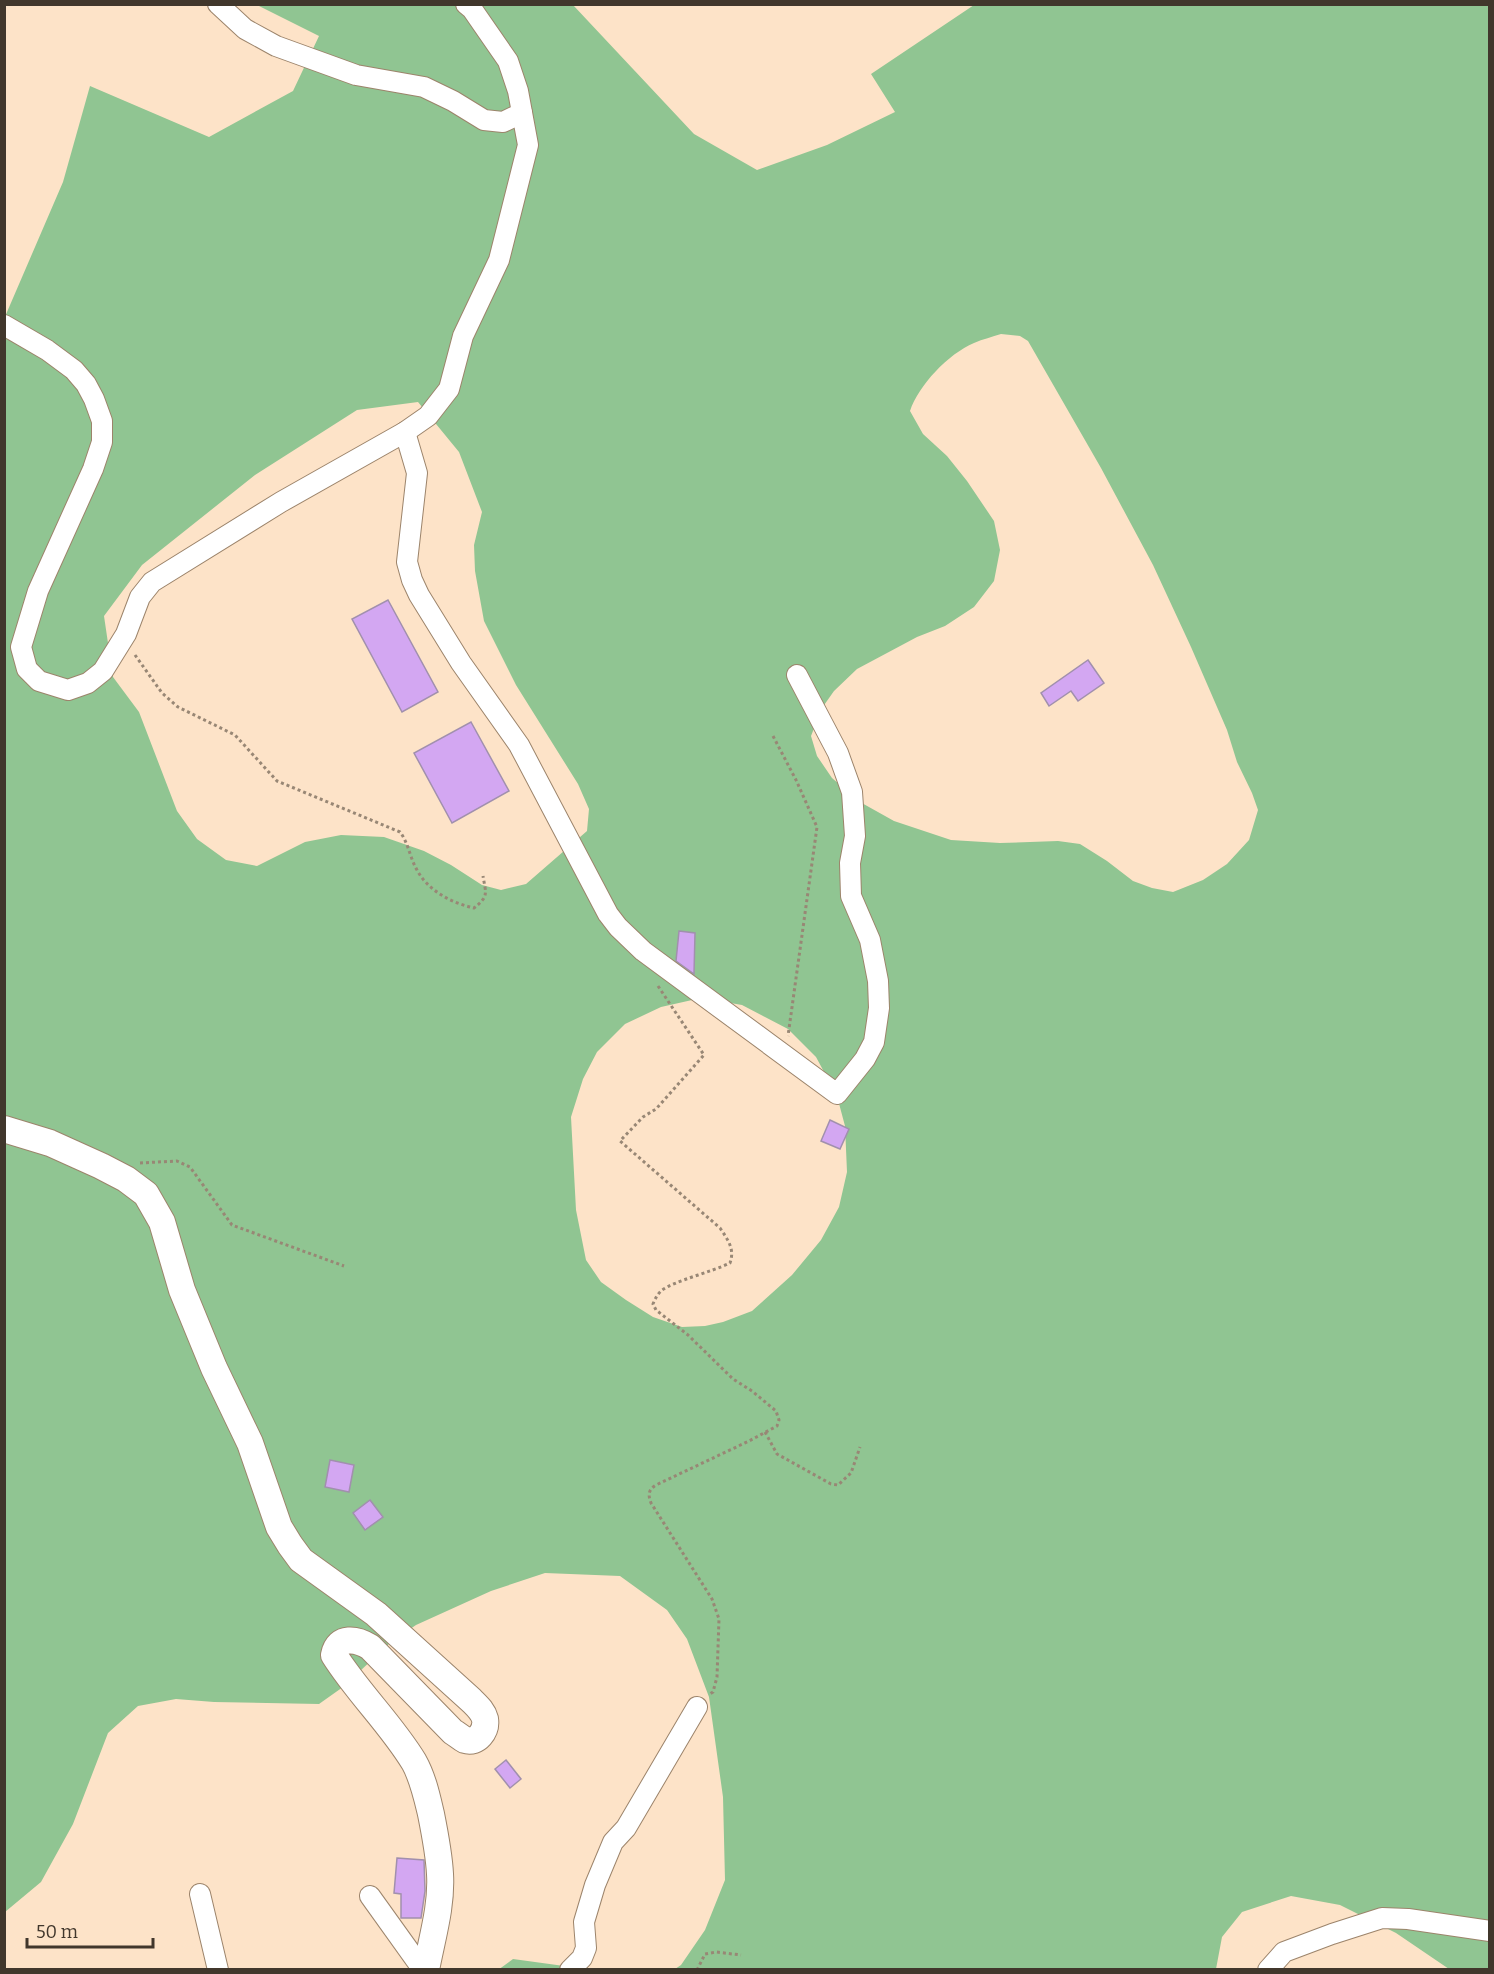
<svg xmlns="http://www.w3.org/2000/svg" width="1494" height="1974" viewBox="0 0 1494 1974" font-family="Bitter,serif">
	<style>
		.green { fill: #90c592; fill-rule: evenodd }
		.building { fill: #d3a7f2; stroke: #a190ad; stroke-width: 1.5 }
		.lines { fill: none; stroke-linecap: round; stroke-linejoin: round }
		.minor-casing { stroke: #9c846b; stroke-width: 22 }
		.tertiary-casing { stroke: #9c846b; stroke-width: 28 }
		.path { stroke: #988775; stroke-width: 3; stroke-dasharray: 3 3; stroke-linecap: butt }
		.minor { stroke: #fff; stroke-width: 20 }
		.tertiary { stroke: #fff; stroke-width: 26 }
	</style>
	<rect width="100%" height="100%" fill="#fde3c8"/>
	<!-- green -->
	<g class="green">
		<path d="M 257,5 L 573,5 L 694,134 L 757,170 L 827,145 L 895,112 L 871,74 L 974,5 L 1489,5 L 1489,1969 L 1449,1969 L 1396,1933 L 1340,1905 L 1291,1896 L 1242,1912 L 1222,1937 L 1216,1969 L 675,1969 L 681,1965 L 705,1930 L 725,1880 L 723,1797 L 709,1697 L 687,1639 L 667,1610 L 620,1576 L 545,1573 L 491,1591 L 416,1625 L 391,1642 L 343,1687 L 319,1704 L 214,1702 L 176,1699 L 138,1706 L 108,1733 L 73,1824 L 41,1882 L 5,1912 L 4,319 L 63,182 L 90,86 L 209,137 L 293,91 L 319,36 ZM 1001,334 L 1020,336 L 1028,341 L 1101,468 L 1153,565 L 1191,647 L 1227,730 L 1237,762 L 1252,793 L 1258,810 L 1249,840 L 1227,864 L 1203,880 L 1173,892 L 1152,888 L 1133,881 L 1107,861 L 1080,844 L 1058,841 L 1000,843 L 951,840 L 894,821 L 860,802 L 832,778 L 817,756 L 811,736 L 822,708 L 834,691 L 857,669 L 917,637 L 945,626 L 974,607 L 994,581 L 1000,550 L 994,521 L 967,481 L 947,456 L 923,434 L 910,411 C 919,385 948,354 974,343 C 983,339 992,337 1001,334 ZM 418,402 L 459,452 L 482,512 L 474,545 L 475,571 L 484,621 L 516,685 L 578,784 L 589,809 L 587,831 L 526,884 L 501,890 L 482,885 L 451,865 L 424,851 L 384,837 L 341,835 L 305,842 L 257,866 L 226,860 L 197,839 L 177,811 L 139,712 L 113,677 L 104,616 L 142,565 L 255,475 L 357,410 ZM 701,998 L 742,1005 L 788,1029 L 816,1057 L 837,1096 L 845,1126 L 847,1172 L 839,1207 L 821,1240 L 792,1275 L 752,1311 L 723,1322 L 705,1326 L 682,1327 L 653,1317 L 626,1300 L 601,1282 L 586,1260 L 576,1210 L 571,1117 L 583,1079 L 597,1052 L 625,1024 L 661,1007 Z"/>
		<path d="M 513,1959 L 586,1969 L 498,1970 Z"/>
	</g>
	<!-- building -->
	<g class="building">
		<path d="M 388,600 L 438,692 L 402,712 L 352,619 Z"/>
		<path d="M 1088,660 L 1104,683 L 1078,701 L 1071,691 L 1049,706 L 1041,693 Z"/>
		<path d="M 471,722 L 509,791 L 452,823 L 414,753 Z"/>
		<path d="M 679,931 L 695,933 L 694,974 L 676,961 Z"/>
		<path d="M 830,1120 L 849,1129 L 840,1149 L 821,1141 Z"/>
		<path d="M 330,1460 L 354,1465 L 349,1492 L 325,1487 Z"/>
		<path d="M 370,1500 L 383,1517 L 365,1530 L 353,1513 Z"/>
		<path d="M 506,1760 L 521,1779 L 510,1788 L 495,1769 Z"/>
		<path d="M 397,1858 L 424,1860 L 425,1891 L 421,1918 L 401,1918 L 401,1894 L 394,1893 Z"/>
	</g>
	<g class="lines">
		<!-- minor casing -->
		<g class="minor-casing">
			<g id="minor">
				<path d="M 218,4 L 245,29 L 276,46 L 356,75 L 424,87 L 453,101 L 484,120 L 503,122 L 522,113"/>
				<path d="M 4,325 L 47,350 L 74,370 L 86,384 L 94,399 L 102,421 L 102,442 L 93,469 L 38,591 L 21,647 L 27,669 L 39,681 L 68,690 L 88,683 L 103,671 L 126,634 L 140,597 L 152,582 L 281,502 L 405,432 L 428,416 L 449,389 L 463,336 L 499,260 L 528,145 L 518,91 L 508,61 L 472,9 L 466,4"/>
				<path d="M 405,432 L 417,473 L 407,562 L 412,580 L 419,595 L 461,663 L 519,745 L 608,914 L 618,927 L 643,951 L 837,1094 L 865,1059 L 874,1042 L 879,1008 L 878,981 L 870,940 L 851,896 L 850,863 L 855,836 L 852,792 L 838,753 L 797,675"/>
				<path d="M 200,1894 L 218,1970"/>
				<path d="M 370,1896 L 423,1970"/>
				<path d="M 570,1970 L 582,1958 L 586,1948 L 584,1922 L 595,1885 L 613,1842 L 626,1828 L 697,1707"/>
				<path d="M 1268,1970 L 1284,1952 L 1332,1934 L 1382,1918 L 1408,1919 L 1490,1931"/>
			</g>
		</g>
		<!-- tertiary casing -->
		<g class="tertiary-casing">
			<path id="tertiary" d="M 4,1129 L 50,1143 L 101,1166 L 126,1179 L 146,1194 L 162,1222 L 182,1290 L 214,1368 L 250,1443 L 279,1527 L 290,1545 L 301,1560 L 376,1614 L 471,1700 C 477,1706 483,1711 485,1719 C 487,1731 477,1744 465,1740 C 461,1738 457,1734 453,1732 L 370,1647 C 357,1639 338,1635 334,1655 C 358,1693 391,1724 414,1762 C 423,1778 427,1797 431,1814 C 435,1834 439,1854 440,1874 C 442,1906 432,1938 426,1970"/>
		</g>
		<!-- path -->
		<g class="path">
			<path d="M 135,655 L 162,693 L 178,707 L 235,735 L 277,781 L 400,832 C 408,842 410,858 417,870 C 428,891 452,903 474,908 C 489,896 486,894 483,876"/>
			<path d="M 773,736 L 796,780 L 817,827 L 788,1036"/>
			<path d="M 658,986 L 704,1055 L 656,1109 L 643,1117 L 620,1141 L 720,1228 C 728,1240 735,1249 730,1263 C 712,1272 673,1281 661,1291 C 657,1295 655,1299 653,1304 L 656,1310 L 688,1335 L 733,1379 L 752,1391 L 776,1411 L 779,1420 L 777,1426 L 749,1441 L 656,1485 C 648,1490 648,1495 651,1503 L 712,1599 L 719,1619 L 717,1677 L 713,1692 L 710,1694"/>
			<path d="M 140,1163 L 177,1161 L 190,1167 L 232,1225 L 344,1266"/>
			<path d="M 765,1432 L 777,1454 L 831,1484 L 838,1485 L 851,1473 L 860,1447"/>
			<path d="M 697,1970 L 705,1954 L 716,1952 L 741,1955"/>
		</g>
		<!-- minor -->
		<use href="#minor" class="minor"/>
		<!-- tertiary -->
		<use href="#tertiary" class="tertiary"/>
	</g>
	<!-- border -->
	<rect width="1494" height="1974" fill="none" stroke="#41372c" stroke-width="12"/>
	<!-- scale -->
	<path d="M27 1938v9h126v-9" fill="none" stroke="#41372c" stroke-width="3"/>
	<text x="36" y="1938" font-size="18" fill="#41372c" stroke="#fde3c8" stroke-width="4.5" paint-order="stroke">50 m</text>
</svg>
